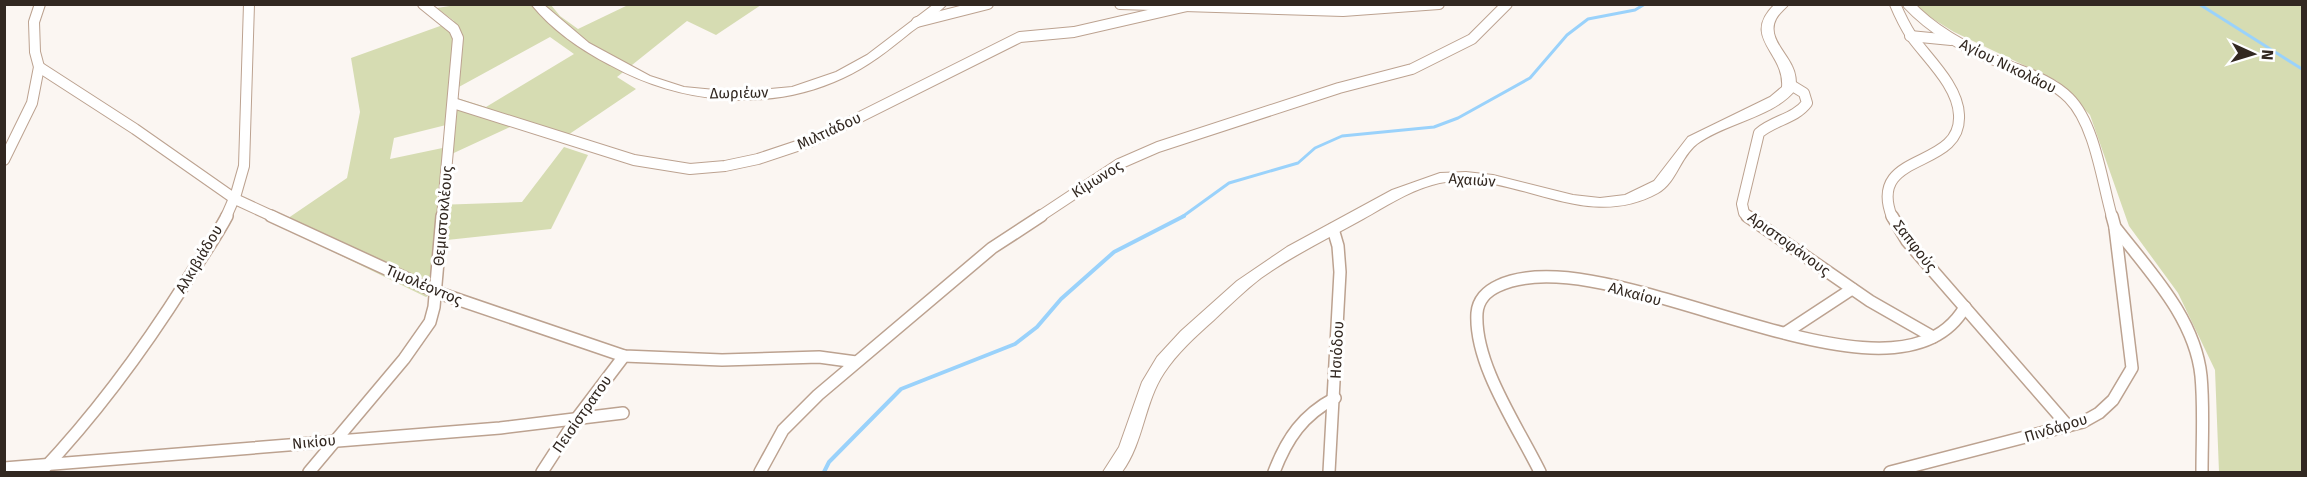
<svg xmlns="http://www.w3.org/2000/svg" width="2307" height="477" viewBox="0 0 2307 477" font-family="'Fira Sans',sans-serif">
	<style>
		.green { fill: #d6dcb2; fill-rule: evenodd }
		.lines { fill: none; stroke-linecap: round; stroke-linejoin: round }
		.stream-far1 { stroke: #9ad2fb; stroke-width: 3 }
		.stream { stroke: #9ad2fb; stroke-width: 4 }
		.minor-far1-casing { stroke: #bca290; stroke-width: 12 }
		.minor-casing { stroke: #bca290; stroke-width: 14 }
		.tertiary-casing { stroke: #bca290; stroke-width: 2 }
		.secondary-casing { stroke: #bca290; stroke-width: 2 }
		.minor-far1 { stroke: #fff; stroke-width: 10 }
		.minor { stroke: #fff; stroke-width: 11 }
		.tertiary { fill: #fff; fill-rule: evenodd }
		.secondary { fill: #fff; fill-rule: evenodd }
		.labels { text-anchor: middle; stroke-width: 6; stroke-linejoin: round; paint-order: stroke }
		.street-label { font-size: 15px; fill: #322821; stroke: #fff }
	</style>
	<rect width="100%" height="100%" fill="#fbf6f2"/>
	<!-- green -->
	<g class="green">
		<path d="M 462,4 L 551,5 L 560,16 L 578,29 L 628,5 L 761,5 L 716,35 L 687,21 L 617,77 L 636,89 L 565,137 L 523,121 L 443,158 L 436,205 L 522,202 L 564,147 L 588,155 L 551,229 L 447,240 L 442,288 L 426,297 L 278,225 L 347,178 L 360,112 L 351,58 L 454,21 L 437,8 ZM 550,37 L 574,54 L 486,107 L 457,98 L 457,88 ZM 454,123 L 452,146 L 390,159 L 394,138 Z"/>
		<path d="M 1917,5 L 2302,5 L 2302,472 L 2219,472 L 2215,370 L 2178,293 L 2129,226 L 2090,115 L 2057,81 L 1954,32 L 1925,14 Z"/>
	</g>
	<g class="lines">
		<!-- stream-far1 -->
		<g class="stream-far1">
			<path d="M 2199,4 L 2302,69"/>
			<path d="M 1182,217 L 1229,183 L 1298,163 L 1315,148 L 1342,136 L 1434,127 L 1458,118 L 1530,78 L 1567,35 L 1588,19 L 1635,10 L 1645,4"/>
		</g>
		<!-- stream -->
		<path class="stream" d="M 824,472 L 829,462 L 901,389 L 1015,344 L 1037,327 L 1061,299 L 1114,252 L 1184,216"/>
		<!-- minor-far1 casing -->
		<g class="minor-far1-casing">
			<g id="minor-far1">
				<path d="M 423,4 L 454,29 L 458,38 L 442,217"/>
				<path d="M 1120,4 L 1343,11 L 1439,4"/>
				<path d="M 1908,4 C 1934,32 1968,50 2004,64 C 2026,73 2051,80 2069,98 C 2095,124 2102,182 2112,217"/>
				<path d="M 917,22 L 988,4"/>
				<path d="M 1910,36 L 1951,40"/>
				<path d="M 39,67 L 135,129 L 235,199 L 274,217"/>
				<path d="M 453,103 L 634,160 L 690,169 L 725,166 L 758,159 L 812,141 L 1020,37 L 1074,32 L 1196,4"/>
				<path d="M 4,160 L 32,103 L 39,67 L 35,52 L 34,22 L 40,4"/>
				<path d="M 226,217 L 236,194 L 244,166 L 249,4"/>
				<path d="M 1039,217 L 1119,164 L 1158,147 L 1339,88 L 1412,69 L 1472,39 L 1507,4"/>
				<path d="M 1749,217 L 1744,213 L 1742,204 L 1759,133 C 1774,120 1795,119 1807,103 L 1804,93 L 1791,85"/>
				<path d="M 1892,217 C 1866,150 1962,171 1959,115 C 1958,86 1928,59 1912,37 C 1905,26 1900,16 1895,4"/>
			</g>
		</g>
		<!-- minor casing -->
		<g class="minor-casing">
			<g id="minor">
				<path d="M 271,216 L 436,292 L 624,356 L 722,360 L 819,357 L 856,362"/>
				<path d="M 1747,216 L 1870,301 L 1933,337"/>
				<path d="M 1892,216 L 1907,241 L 2068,426"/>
				<path d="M 2112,216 L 2115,227 C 2149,271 2195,318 2201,376 C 2204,407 2202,440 2202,472"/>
				<path d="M 1785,333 L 1852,289"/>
				<path d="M 4,468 L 500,428 L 623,413"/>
				<path d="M 41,472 C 96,414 143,350 186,282 C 199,260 215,239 227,216"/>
				<path d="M 309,472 L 404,359 L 430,322 L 434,307 L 442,216"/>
				<path d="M 542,472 L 577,418 L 624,356"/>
				<path d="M 760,472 L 783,430 L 818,395 L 992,248 L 1041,216"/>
				<path d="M 1274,472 C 1287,438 1303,415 1335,398"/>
				<path d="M 1329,472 L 1340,272 L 1338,246 L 1333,229"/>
				<path d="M 1540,472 C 1518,427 1474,364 1477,313 C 1478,300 1487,291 1498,286 C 1608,233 1894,430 1965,307"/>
				<path d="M 1890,472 L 2083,422 L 2099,413 L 2113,400 L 2132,368 L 2115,228"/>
			</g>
		</g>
		<!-- tertiary casing -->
		<g class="tertiary-casing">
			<path id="tertiary" d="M 531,4 L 543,4 L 589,43 L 650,76 L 684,87 L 736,92 L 792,87 L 836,72 L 867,55 L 934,4 L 947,4 C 937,15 923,23 911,32 C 890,49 868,67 843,78 C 769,113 680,104 610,65 C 581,50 552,30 531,4 Z"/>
		</g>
		<!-- secondary casing -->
		<g class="secondary-casing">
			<path id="secondary" d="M 1775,4 L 1789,4 C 1785,9 1779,13 1776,19 C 1767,36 1785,51 1792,66 C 1796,74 1796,80 1796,89 C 1775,117 1725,123 1697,144 C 1680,157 1677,182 1658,193 C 1580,236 1508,163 1432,185 C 1407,192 1385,207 1363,219 C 1329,238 1293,255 1261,278 C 1244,291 1229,306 1214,320 C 1196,336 1177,353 1164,373 C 1144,403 1144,442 1122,472 L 1103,472 L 1119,447 L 1142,382 L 1157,357 L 1181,331 L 1237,281 L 1287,247 L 1392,190 L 1440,173 L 1466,172 L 1493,175 L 1573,195 L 1600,198 L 1625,195 L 1654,181 L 1688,137 L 1770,97 L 1782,87 C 1785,52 1740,38 1775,4 Z"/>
		</g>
		<!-- minor-far1 -->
		<use href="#minor-far1" class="minor-far1"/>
		<!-- minor -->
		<use href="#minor" class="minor"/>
		<!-- tertiary -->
		<use href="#tertiary" class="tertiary"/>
		<!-- secondary -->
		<use href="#secondary" class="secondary"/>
	</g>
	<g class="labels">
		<!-- street labels -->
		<g class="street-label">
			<text transform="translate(2008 66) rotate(26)" y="5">Αγίου Νικολάου</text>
			<text transform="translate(739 93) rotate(-1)" y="5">Δωριέων</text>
			<text transform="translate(829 131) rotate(-25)" y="5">Μιλτιάδου</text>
			<text transform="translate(1097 179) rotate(-32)" y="5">Κίμωνος</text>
			<text transform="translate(1472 180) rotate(4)" y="5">Αχαιών</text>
			<text transform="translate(443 216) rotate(-85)" y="5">Θεμιστοκλέους</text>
			<text transform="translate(1789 244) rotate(36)" y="5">Αριστοφάνους</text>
			<text transform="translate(1915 246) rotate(52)" y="5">Σαπφούς</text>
			<text transform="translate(199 259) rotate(-59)" y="5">Αλκιβιάδου</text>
			<text transform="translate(424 285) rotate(23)" y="5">Τιμολέοντος</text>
			<text transform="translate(1635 294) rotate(15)" y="5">Αλκαίου</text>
			<text transform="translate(1337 350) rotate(-87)" y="5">Ησιόδου</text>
			<text transform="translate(582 414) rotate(-55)" y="5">Πεισίστρατου</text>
			<text transform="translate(2056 428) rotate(-17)" y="5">Πινδάρου</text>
			<text transform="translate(314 442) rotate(-5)" y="5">Νικίου</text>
		</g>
	</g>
	<!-- border -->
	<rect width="2307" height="477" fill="none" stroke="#322821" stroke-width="12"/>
	<!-- north arrow -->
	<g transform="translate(2253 54) rotate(94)" stroke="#ffffff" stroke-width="4.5" paint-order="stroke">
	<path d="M0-4.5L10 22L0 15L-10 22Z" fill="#322821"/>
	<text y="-9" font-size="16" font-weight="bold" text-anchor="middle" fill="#322821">N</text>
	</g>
</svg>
